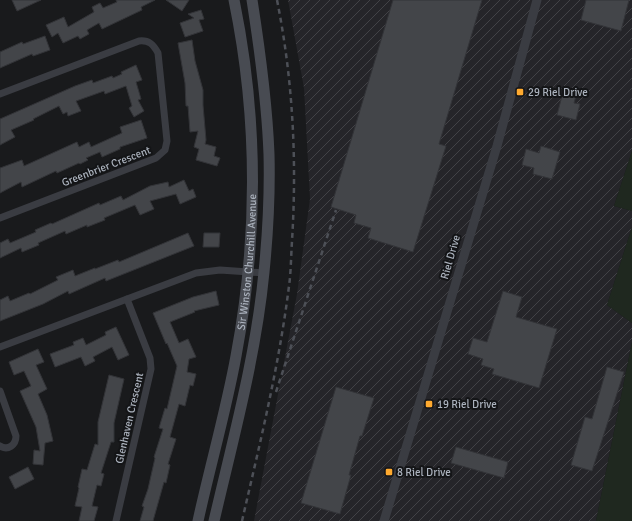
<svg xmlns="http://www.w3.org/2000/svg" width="632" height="521" viewBox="0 0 632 521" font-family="Signika,sans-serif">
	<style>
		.industrial { fill: url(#industrial-furrows) }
		.park { fill: #1f281f }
		.building { fill: #434549; stroke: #333438 }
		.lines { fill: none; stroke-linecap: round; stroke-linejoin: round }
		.minor { stroke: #3a3c42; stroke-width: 7 }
		.tertiary { stroke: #3a3c42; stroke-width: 9 }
		.secondary { stroke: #484b52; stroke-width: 11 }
		.rail { stroke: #4d5057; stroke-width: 2.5; stroke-dasharray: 5 4; stroke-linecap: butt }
		.poi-dot { fill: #ffaa2f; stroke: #141517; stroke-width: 1.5 }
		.labels { text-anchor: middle; stroke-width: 4; stroke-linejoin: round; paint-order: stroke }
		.poi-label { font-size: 11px; fill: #abb2bd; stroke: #141517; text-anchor: start }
		.street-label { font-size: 11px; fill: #abb2bd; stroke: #141517 }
	</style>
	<defs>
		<pattern id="industrial-furrows" width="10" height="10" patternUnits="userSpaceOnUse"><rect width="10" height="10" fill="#252529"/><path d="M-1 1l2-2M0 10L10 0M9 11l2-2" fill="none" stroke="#424246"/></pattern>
	</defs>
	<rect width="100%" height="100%" fill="#191a1c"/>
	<!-- industrial -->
	<path class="industrial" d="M 288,0 L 632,0 L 632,151 L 614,206 L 632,211 L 632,227 L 607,305 L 632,323 L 632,342 L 596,521 L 254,521 L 297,294 L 310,199 L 304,88 Z"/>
	<!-- park -->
	<g class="park">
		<path d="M 632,151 L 632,211 L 614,206 Z"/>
		<path d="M 632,227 L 632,323 L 607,305 Z"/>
		<path d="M 632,342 L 632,521 L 596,521 Z"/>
	</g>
	<!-- building -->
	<g class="building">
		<path d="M 12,0 L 41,0 L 17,11 Z"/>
		<path d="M 116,0 L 155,0 L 141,7 L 142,10 L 102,29 L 99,23 L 87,30 L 89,34 L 80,39 L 78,36 L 63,43 L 58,33 L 52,37 L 46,25 L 64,17 L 68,27 L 94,12 L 92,7 L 100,3 L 103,8 L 117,2 Z"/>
		<path d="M 166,0 L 189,0 L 182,11 Z"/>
		<path d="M 393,0 L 482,0 L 439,144 L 446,146 L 413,252 L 368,238 L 371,228 L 354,223 L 356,215 L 331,207 Z"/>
		<path d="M 586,0 L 629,0 L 621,31 L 581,20 Z"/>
		<path d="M 201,10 L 204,19 L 199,20 L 203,31 L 185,37 L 180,23 L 194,18 L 188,14 Z"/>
		<path d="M 45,36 L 50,50 L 33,56 L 32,54 L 0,68 L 0,52 L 22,42 L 23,44 Z"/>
		<path d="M 192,40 L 195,61 L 203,90 L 203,105 L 206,140 L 205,144 L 216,147 L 214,156 L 220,158 L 217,166 L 196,160 L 199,149 L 194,147 L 198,131 L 190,132 L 188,106 L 186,106 L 185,83 L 178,43 Z"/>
		<path d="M 136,65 L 142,80 L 136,82 L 141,99 L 138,100 L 144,111 L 134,117 L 129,108 L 132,106 L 126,86 L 105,94 L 104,91 L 76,101 L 81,111 L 68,116 L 67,112 L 63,114 L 59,106 L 33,119 L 34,120 L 11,130 L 15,137 L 0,145 L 0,119 L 75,86 L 92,80 L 93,83 L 112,76 L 113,78 L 122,74 L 121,72 Z"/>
		<path d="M 564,88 L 577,92 L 574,103 L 580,104 L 576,120 L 557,115 Z"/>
		<path d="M 141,120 L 147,138 L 120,147 L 120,149 L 102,157 L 100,152 L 86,158 L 88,160 L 80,164 L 79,163 L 57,173 L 56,171 L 22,187 L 21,182 L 0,193 L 0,168 L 22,160 L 24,166 L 77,142 L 79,147 L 89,142 L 91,147 L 122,133 L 120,127 Z"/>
		<path d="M 541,146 L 560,152 L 552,179 L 533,174 L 534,168 L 522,165 L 526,149 L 539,153 Z"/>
		<path d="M 184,180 L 189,191 L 193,189 L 196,197 L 180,204 L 176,194 L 150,201 L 154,209 L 140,215 L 135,205 L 104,218 L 105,220 L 87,227 L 87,225 L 66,234 L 65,231 L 38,243 L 39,245 L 22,252 L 21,248 L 0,258 L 0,243 L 8,239 L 10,243 L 36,232 L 35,230 L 51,223 L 52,224 L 99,203 L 100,205 L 121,196 L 123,200 L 150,186 L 168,182 L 169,187 Z"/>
		<path d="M 188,233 L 194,246 L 106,281 L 105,278 L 69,294 L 68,291 L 43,304 L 0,321 L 0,300 L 8,296 L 10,301 L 29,293 L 30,294 L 58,280 L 56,277 L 73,270 L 75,276 L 95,268 L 95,269 L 118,260 L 119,262 Z"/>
		<path d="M 204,233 L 220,233 L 219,247 L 203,247 Z"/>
		<path d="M 216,291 L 219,305 L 194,311 L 195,312 L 170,322 L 179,343 L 188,339 L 196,357 L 189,359 L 187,372 L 196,374 L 193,386 L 190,385 L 185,406 L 179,404 L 170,437 L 176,439 L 168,464 L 170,465 L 166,483 L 164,482 L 153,521 L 140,521 L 144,507 L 142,506 L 148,489 L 155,458 L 154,457 L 163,429 L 159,428 L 165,408 L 167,409 L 177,366 L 167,343 L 166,344 L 153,313 L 193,297 Z"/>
		<path d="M 503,291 L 522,297 L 516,317 L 557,329 L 539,388 L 492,374 L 494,369 L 481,365 L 483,359 L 468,354 L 473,338 L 487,342 Z"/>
		<path d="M 116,327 L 129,355 L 118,360 L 112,347 L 93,357 L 95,361 L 85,366 L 81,357 L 55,367 L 50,354 L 74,345 L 73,342 L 83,338 L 86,345 L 106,335 L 105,332 Z"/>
		<path d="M 38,349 L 44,362 L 36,365 L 47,389 L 38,394 L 47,415 L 53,441 L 45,443 L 43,465 L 33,464 L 34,450 L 40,451 L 36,427 L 20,391 L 31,386 L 24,371 L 14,375 L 9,362 Z"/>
		<path d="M 607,367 L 624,372 L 592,471 L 571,465 L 585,417 L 592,419 Z"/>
		<path d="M 109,375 L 124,379 L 114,423 L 114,442 L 111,442 L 101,473 L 104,474 L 101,486 L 97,485 L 92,506 L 98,507 L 94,521 L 79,521 L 82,507 L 75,506 L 79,488 L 78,487 L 82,469 L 87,470 L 95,444 L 98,445 L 98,422 Z"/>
		<path d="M 336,387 L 374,398 L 362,436 L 360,436 L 349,475 L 351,475 L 340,514 L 301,503 Z"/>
		<path d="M 456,447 L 508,462 L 504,478 L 451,463 Z"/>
		<path d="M 28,467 L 34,479 L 15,489 L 9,477 Z"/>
	</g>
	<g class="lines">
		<!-- minor -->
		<g class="minor">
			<path d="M 0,94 L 139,41 C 149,40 153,44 158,53 L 167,141 L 165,150 L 156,158 L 0,218"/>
			<path d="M 0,347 L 196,273 L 220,270 L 264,273"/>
			<path d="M 0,391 L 16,436 C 16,445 8,451 0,446"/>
			<path d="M 116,521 L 151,369 L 150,358 L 127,299"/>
		</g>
		<!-- tertiary -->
		<path class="tertiary" d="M 384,521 L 497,146 L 537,0"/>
		<!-- secondary -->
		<g class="secondary">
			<path id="s1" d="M 198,521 C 210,466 226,411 236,356 C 258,239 258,117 234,0"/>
			<path d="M 214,521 C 233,439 256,356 264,272 C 268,232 270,193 269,154 C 267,102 260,51 252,0"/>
		</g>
		<!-- rail -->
		<g class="rail">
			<path d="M 276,392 L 336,210"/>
			<path d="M 242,521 C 260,443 279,366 289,286 C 291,272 291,256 292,241 C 297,160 293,80 277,0"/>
		</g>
	</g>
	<!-- markers -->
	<g class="poi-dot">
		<rect x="516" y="88" width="8" height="8" rx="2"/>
		<rect x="425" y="400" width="8" height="8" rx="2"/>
		<rect x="385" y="468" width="8" height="8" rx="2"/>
	</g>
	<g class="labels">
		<!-- poi labels -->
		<g class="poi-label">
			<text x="528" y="96">29 Riel Drive</text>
			<text x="437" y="408">19 Riel Drive</text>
			<text x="397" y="476">8 Riel Drive</text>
		</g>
		<!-- street labels -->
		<g class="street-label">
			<text transform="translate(106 166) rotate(-21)" y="4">Greenbrier Crescent</text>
			<text transform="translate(450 257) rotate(-74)" y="4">Riel Drive</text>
			<text dy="4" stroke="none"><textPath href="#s1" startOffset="264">Sir Winston Churchill Avenue</textPath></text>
			<text transform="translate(129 418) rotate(-77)" y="4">Glenhaven Crescent</text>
		</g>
	</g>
</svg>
